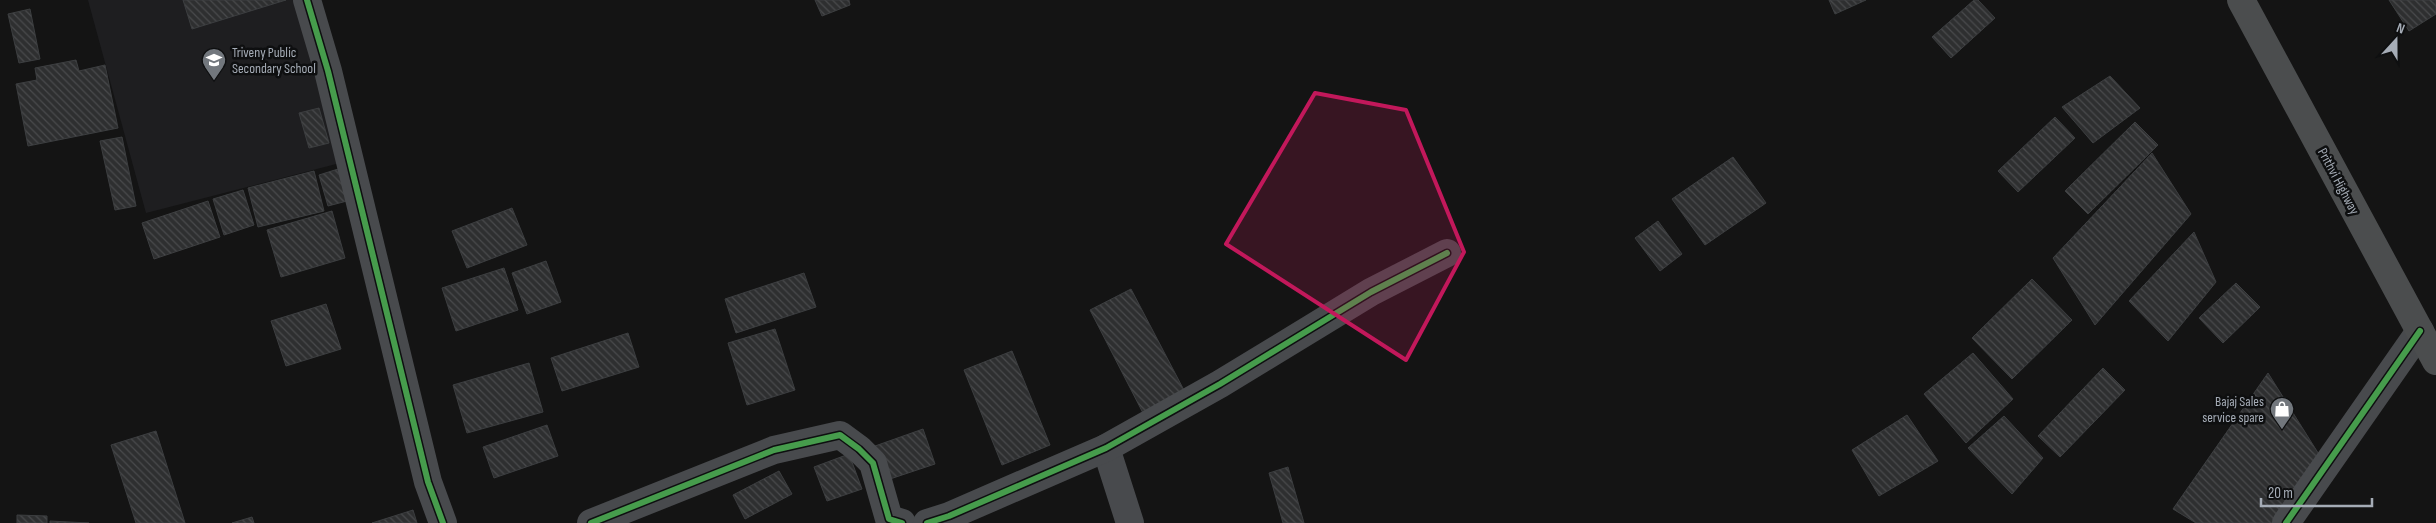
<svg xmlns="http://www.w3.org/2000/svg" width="2436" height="523" viewBox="0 0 2436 523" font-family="'Sofia Sans Condensed',sans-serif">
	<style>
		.built { fill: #1e1e20 }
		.building { fill: url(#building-back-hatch); stroke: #3c3e40 }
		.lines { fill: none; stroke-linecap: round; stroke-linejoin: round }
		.street { stroke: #484a4d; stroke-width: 28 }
		.highway { stroke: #4b4d4e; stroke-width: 28 }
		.cycleway-casing { stroke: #0e0f10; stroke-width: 9 }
		.cycleway { stroke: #469c4c; stroke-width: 6 }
		.marked { fill: #c2185b; fill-opacity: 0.2; stroke: #c2185b; stroke-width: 4; stroke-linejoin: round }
		.labels { text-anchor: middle; stroke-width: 5; stroke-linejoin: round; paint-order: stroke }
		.poi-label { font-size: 14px; fill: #a5acb6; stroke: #0e0f10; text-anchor: start }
		.street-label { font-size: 14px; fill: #a5acb6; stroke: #0e0f10 }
	</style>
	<defs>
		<pattern id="building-back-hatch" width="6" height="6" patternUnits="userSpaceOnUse" patternTransform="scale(1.25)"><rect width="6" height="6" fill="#2e2f30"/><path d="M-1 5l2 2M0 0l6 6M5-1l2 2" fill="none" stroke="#494a4c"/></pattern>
	</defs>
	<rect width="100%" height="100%" fill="#141414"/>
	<!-- built -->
	<path class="built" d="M 88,0 L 297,0 L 340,163 L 146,213 Z"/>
	<!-- building -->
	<g class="building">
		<path d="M 183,0 L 286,0 L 192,29 Z"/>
		<path d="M 815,0 L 849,0 L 850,5 L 822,16 Z"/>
		<path d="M 1829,0 L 1866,0 L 1835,14 Z"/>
		<path d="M 1974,0 L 1978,0 L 1995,18 L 1951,58 L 1932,37 Z"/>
		<path d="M 2389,0 L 2436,0 L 2436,14 L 2409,31 Z"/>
		<path d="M 30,9 L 40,59 L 19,63 L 8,14 Z"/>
		<path d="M 76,60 L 79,71 L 105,65 L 118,128 L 28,146 L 16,84 L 37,80 L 35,68 Z"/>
		<path d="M 2110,76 L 2140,108 L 2093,143 L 2062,107 Z"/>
		<path d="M 319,108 L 329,143 L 309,148 L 299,113 Z"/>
		<path d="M 2055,117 L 2075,138 L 2018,192 L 1998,171 Z"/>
		<path d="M 2135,122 L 2158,145 L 2088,214 L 2065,191 Z"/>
		<path d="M 122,137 L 136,206 L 115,210 L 100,141 Z"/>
		<path d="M 2152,153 L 2191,214 L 2095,325 L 2053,258 Z"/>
		<path d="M 1733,157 L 1766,203 L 1705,245 L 1672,199 Z"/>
		<path d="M 338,169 L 347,201 L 328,206 L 319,175 Z"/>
		<path d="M 314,171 L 324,211 L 258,227 L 248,188 Z"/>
		<path d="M 243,190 L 254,225 L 224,235 L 213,199 Z"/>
		<path d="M 208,201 L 220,237 L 154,259 L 142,223 Z"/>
		<path d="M 512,208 L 527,245 L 467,268 L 452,231 Z"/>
		<path d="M 332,211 L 345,258 L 281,277 L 267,230 Z"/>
		<path d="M 1658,221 L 1682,254 L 1660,271 L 1635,238 Z"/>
		<path d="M 2194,232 L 2216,282 L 2168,341 L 2129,301 Z"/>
		<path d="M 546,261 L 561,302 L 527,314 L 512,273 Z"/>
		<path d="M 504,268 L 518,310 L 456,331 L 442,288 Z"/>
		<path d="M 804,273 L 816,307 L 736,333 L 725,299 Z"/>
		<path d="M 2032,279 L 2072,320 L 2012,379 L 1972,338 Z"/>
		<path d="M 2236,283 L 2260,307 L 2223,343 L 2199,318 Z"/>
		<path d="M 1131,289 L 1186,394 L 1144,415 L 1090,310 Z"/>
		<path d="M 326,304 L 341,349 L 286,366 L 271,321 Z"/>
		<path d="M 775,329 L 795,390 L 747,405 L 728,343 Z"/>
		<path d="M 628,333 L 639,367 L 562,391 L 551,358 Z"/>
		<path d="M 1012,351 L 1050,445 L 1002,465 L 964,370 Z"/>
		<path d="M 1973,353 L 2013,399 L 1966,443 L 1924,394 Z"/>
		<path d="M 529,363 L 543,412 L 467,433 L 453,385 Z"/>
		<path d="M 2103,368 L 2125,390 L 2060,457 L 2038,436 Z"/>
		<path d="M 2268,373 L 2325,464 L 2285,523 L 2196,523 L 2173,509 Z"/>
		<path d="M 1907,415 L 1938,461 L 1879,496 L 1852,450 Z"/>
		<path d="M 2004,416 L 2043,458 L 2012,494 L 1968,448 Z"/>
		<path d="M 547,425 L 558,456 L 494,478 L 483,447 Z"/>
		<path d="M 923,429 L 935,464 L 887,480 L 875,446 Z"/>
		<path d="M 156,431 L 185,523 L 136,523 L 111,445 Z"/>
		<path d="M 849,454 L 862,489 L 827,501 L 814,467 Z"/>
		<path d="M 1288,467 L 1304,523 L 1283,523 L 1269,473 Z"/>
		<path d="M 779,471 L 792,494 L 745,519 L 733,495 Z"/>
		<path d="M 413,510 L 417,523 L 372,523 Z"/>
		<path d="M 17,515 L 47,516 L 47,523 L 17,523 Z"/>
		<path d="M 252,517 L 254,523 L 232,523 Z"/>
		<path d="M 50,521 L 89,523 L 50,523 Z"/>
	</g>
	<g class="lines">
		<!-- street -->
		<g class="street">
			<path d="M 307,0 L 328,71 L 428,482 L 443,523"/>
			<path d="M 1106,448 L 1130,523"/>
			<path d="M 591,523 L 774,450 L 840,435 L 859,449 L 873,463 L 889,519 L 902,523"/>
			<path d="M 927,523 L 949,516 L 1106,448 L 1220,384 L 1371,292 L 1447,253"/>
			<path d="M 2286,523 L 2420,331"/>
		</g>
		<!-- highway -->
		<path class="highway" d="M 2241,0 L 2436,361"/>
		<!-- cycleway casing -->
		<g class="cycleway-casing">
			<g id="cycleway">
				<path d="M 307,0 L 328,71 L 428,482 L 443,523"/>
				<path d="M 591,523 L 774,450 L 840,435 L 859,449 L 873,463 L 889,519 L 902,523"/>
				<path d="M 927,523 L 949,516 L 1106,448 L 1220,384 L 1371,292 L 1447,253"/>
				<path d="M 2286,523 L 2420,331"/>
			</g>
		</g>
		<!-- cycleway -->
		<use href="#cycleway" class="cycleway"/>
	</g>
	<!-- marked area -->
	<path class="marked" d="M 1315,93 L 1406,110 L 1464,252 L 1406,360 L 1226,244 Z"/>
	<!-- icons -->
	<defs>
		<g id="school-pin" transform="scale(1.25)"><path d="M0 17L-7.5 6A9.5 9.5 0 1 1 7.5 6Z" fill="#72777d" stroke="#0e0f10"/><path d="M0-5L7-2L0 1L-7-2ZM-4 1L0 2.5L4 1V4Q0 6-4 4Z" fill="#fff"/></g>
		<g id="shop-pin" transform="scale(1.25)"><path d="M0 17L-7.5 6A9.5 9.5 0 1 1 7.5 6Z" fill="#72777d" stroke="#0e0f10"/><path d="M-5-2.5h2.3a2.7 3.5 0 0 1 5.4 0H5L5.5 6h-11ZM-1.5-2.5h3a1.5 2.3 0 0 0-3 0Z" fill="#fff"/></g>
	</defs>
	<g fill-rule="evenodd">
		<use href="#school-pin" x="214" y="60"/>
		<use href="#shop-pin" x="2282" y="409"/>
	</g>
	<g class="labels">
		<!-- poi labels -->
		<g class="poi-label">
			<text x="232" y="57">Triveny Public<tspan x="232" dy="16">Secondary School</tspan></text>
			<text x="2264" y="406" text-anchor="end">Bajaj Sales<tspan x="2264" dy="16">service spare</tspan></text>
		</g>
		<!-- street labels -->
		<g class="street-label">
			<text transform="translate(2339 181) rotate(62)" y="5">Prithvi Highway</text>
		</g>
	</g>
	<!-- north arrow -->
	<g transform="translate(2396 40) rotate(21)" stroke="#0e0f10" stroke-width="4" paint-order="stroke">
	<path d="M0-4L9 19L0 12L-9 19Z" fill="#a5acb6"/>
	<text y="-8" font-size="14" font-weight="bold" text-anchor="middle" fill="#a5acb6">N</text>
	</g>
	<!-- scale -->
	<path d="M2261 498v8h111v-8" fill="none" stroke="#a5acb6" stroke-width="2.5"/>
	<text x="2268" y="498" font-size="15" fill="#a5acb6" stroke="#0e0f10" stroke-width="4" paint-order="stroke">20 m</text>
</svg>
